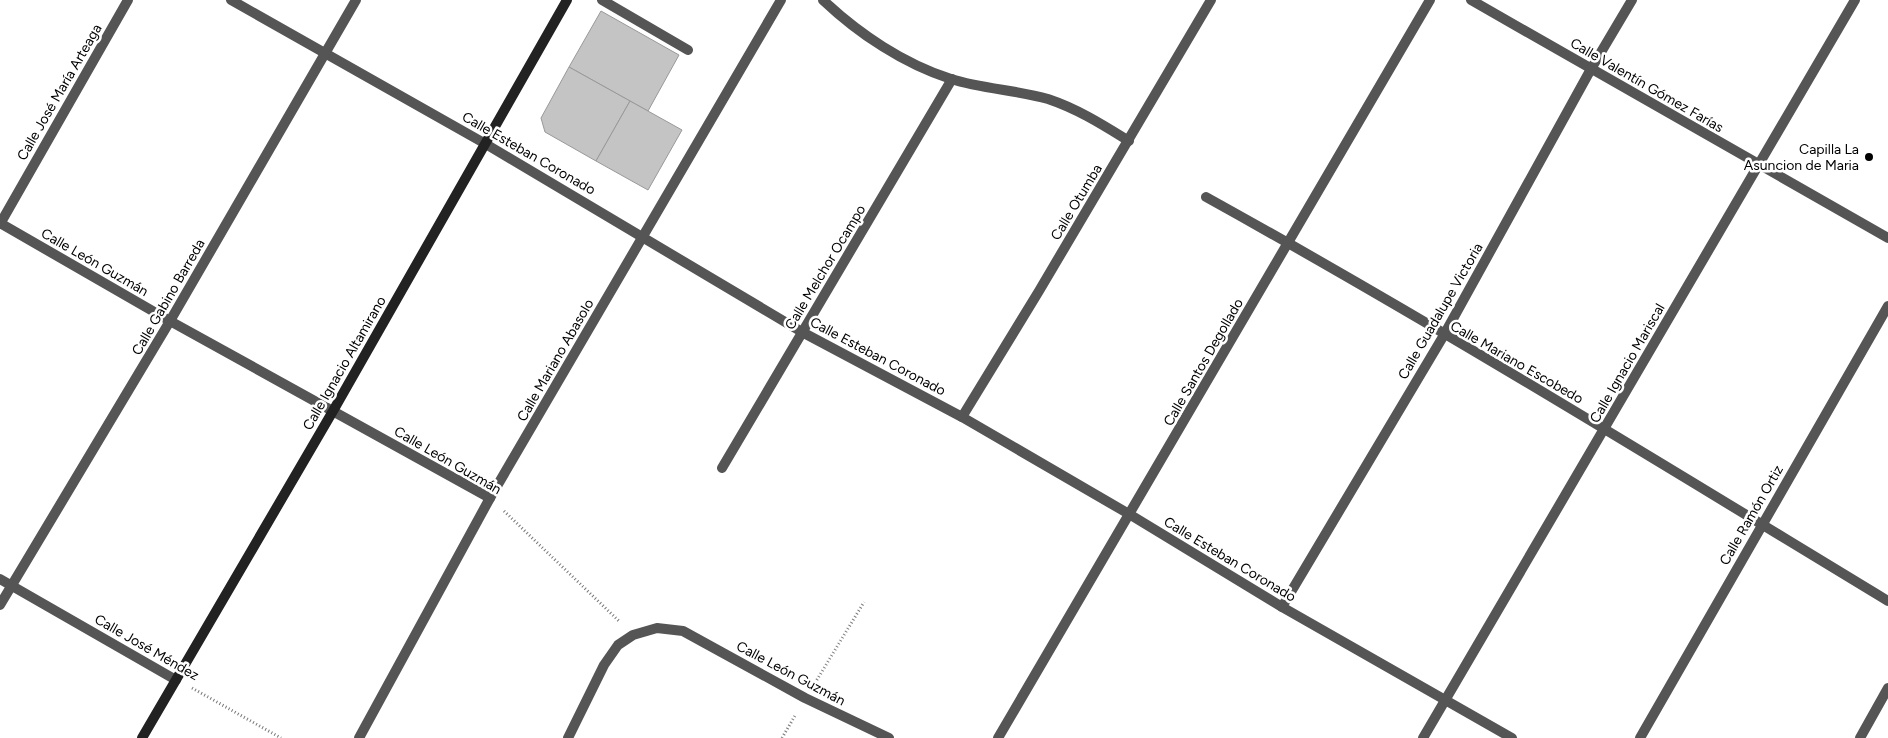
<svg xmlns="http://www.w3.org/2000/svg" width="1888" height="738" viewBox="0 0 1888 738" font-family="Figtree,sans-serif">
	<style>
		.building { fill: #c4c4c4; stroke: #999 }
		.lines { fill: none; stroke-linecap: round; stroke-linejoin: round }
		.path { stroke: #777; stroke-width: 3; stroke-dasharray: 1 2.5; stroke-linecap: butt }
		.lane { stroke: #555; stroke-width: 10 }
		.street { stroke: #555; stroke-width: 10 }
		.secondary { stroke: #222; stroke-width: 10 }
		.poi-dot { fill: #000; stroke: #fff; stroke-width: 2 }
		.labels { text-anchor: middle; stroke-width: 5; stroke-linejoin: round; paint-order: stroke }
		.street-label { font-size: 14px; fill: #000; stroke: #fff }
		.poi-label { font-size: 14px; fill: #000; stroke: #fff; text-anchor: end }
	</style>
	<rect width="100%" height="100%" fill="#fff"/>
	<!-- building -->
	<g class="building">
		<path d="M 601,11 L 679,55 L 648,111 L 569,67 Z"/>
		<path d="M 569,67 L 630,101 L 596,161 L 545,132 L 541,118 Z"/>
		<path d="M 630,101 L 682,130 L 648,190 L 596,161 Z"/>
	</g>
	<g class="lines">
		<!-- path -->
		<g class="path">
			<path d="M 504,511 L 620,622"/>
			<path d="M 815,683 L 864,602"/>
			<path d="M 192,688 L 281,738"/>
			<path d="M 782,738 L 796,714"/>
		</g>
		<!-- lane -->
		<path class="lane" d="M 602,0 L 688,50"/>
		<!-- street -->
		<g class="street">
			<path d="M 231,0 L 484,143 L 802,332 L 962,417 L 1129,514 L 1282,607 L 1512,738"/>
			<path d="M 823,0 C 859,34 904,64 951,79 C 983,89 1017,90 1048,99 C 1078,109 1103,125 1129,141"/>
			<path d="M 1471,0 L 1888,238"/>
			<path d="M 1206,197 C 1437,325 1662,464 1888,601"/>
			<path d="M 0,223 L 170,321 L 490,498"/>
			<path d="M 0,224 L 128,0"/>
			<path d="M 962,417 L 1039,291 L 1211,0"/>
			<path d="M 722,468 L 952,79"/>
			<path d="M 0,579 L 176,680"/>
			<path d="M 0,605 L 170,321 L 356,0"/>
			<path d="M 1282,607 L 1444,335 L 1591,69 L 1632,0"/>
			<path d="M 359,738 L 490,498 L 781,0"/>
			<path d="M 568,738 L 604,665 L 618,645 L 633,635 L 657,628 L 683,631 L 805,698 L 889,738"/>
			<path d="M 998,738 L 1430,0"/>
			<path d="M 1423,738 L 1855,0"/>
			<path d="M 1640,738 L 1888,306"/>
			<path d="M 1860,738 L 1888,688"/>
		</g>
		<!-- secondary -->
		<path class="secondary" d="M 142,738 L 333,411 L 567,0"/>
	</g>
	<!-- markers -->
	<circle class="poi-dot" cx="1869" cy="157" r="5"/>
	<g class="labels">
		<!-- street labels -->
		<g class="street-label">
			<text transform="translate(1647 85) rotate(30)" y="5">Calle Valentín Gómez Farías</text>
			<text transform="translate(59 92) rotate(-60)" y="5">Calle José María Arteaga</text>
			<text transform="translate(529 153) rotate(30)" y="5">Calle Esteban Coronado</text>
			<text transform="translate(1076 202) rotate(-59)" y="5">Calle Otumba</text>
			<text transform="translate(95 262) rotate(30)" y="5">Calle León Guzmán</text>
			<text transform="translate(825 267) rotate(-59)" y="5">Calle Melchor Ocampo</text>
			<text transform="translate(168 297) rotate(-60)" y="5">Calle Gabino Barreda</text>
			<text transform="translate(1440 311) rotate(-60)" y="5">Calle Guadalupe Victoria</text>
			<text transform="translate(878 356) rotate(28)" y="5">Calle Esteban Coronado</text>
			<text transform="translate(555 360) rotate(-60)" y="5">Calle Mariano Abasolo</text>
			<text transform="translate(1203 362) rotate(-60)" y="5">Calle Santos Degollado</text>
			<text transform="translate(1517 362) rotate(30)" y="5">Calle Mariano Escobedo</text>
			<text transform="translate(344 363) rotate(-60)" y="5">Calle Ignacio Altamirano</text>
			<text transform="translate(1627 363) rotate(-60)" y="5">Calle Ignacio Mariscal</text>
			<text transform="translate(448 460) rotate(30)" y="5">Calle León Guzmán</text>
			<text transform="translate(1751 515) rotate(-60)" y="5">Calle Ramón Ortiz</text>
			<text transform="translate(1230 559) rotate(31)" y="5">Calle Esteban Coronado</text>
			<text transform="translate(147 647) rotate(30)" y="5">Calle José Méndez</text>
			<text transform="translate(791 673) rotate(28)" y="5">Calle León Guzmán</text>
		</g>
		<!-- poi labels -->
		<g class="poi-label">
			<text x="1859" y="154">Capilla La<tspan x="1859" dy="16">Asuncion de Maria</tspan></text>
		</g>
	</g>
</svg>
